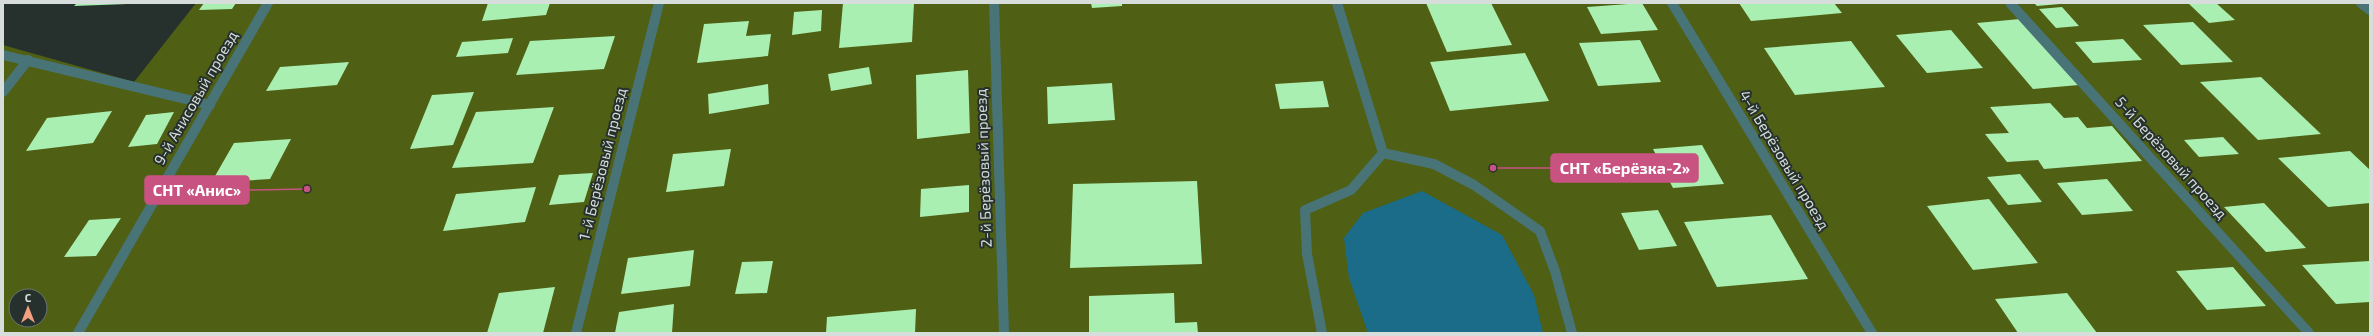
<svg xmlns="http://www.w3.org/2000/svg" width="2373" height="336" viewBox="0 0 2373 336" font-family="'Exo 2',sans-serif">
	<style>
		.green { fill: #4f5f13; fill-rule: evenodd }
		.water { fill: #1a6c89 }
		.building { fill: #aaefb2 }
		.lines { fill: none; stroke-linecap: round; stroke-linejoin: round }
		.minor { stroke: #487477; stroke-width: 10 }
		.labels { text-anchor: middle; stroke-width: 4; stroke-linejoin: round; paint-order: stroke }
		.street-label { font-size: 15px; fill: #d6ddda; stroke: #26312e }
		.leader { fill: none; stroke: #c85381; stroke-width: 1.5 }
		.callout-dot { fill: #c85381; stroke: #26312e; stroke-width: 1.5 }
		.callout { fill: #c85381; stroke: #c85381; stroke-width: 1.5 }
		.callout-label { font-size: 16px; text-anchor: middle; font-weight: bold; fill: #fff }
	</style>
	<rect width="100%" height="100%" fill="#26312e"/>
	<!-- green -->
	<path class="green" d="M 196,3 L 2370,3 L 2370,333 L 3,333 L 3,45 L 134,82 ZM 16,296 L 40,296 L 40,320 L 16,320 Z"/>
	<!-- water -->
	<path class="water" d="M 1422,191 L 1502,235 L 1534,295 L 1543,333 L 1368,333 L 1349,278 L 1344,238 L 1363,213 Z"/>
	<!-- building -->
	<g class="building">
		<path d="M 77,3 L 127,3 L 127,4 L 74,6 Z"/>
		<path d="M 204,3 L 236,3 L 232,9 L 199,10 Z"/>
		<path d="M 488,3 L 550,3 L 546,15 L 482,21 Z"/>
		<path d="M 843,3 L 914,3 L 912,42 L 839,48 Z"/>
		<path d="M 1091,3 L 1122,3 L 1122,6 L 1092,8 Z"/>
		<path d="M 1426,3 L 1491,3 L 1512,45 L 1447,52 Z"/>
		<path d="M 1642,3 L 1658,30 L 1601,34 L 1587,7 Z"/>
		<path d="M 1739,3 L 1834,3 L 1842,13 L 1751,21 Z"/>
		<path d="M 2034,3 L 2060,3 L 2060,4 L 2037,6 Z"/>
		<path d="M 2188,3 L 2216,3 L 2235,20 L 2209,23 Z"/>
		<path d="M 2062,7 L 2079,26 L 2056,28 L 2039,9 Z"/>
		<path d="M 822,10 L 821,31 L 792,35 L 794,12 Z"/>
		<path d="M 2020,19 L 2079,85 L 2033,89 L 1977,23 Z"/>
		<path d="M 749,21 L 746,36 L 771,34 L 768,56 L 697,63 L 704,24 Z"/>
		<path d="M 2193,22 L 2233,62 L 2181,65 L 2143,25 Z"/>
		<path d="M 1951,30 L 1983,68 L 1927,73 L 1896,35 Z"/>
		<path d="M 615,36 L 604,69 L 516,75 L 530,41 Z"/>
		<path d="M 513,38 L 508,53 L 456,57 L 462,42 Z"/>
		<path d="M 2123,39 L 2142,60 L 2093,63 L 2075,42 Z"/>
		<path d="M 1640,40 L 1661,82 L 1598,86 L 1579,43 Z"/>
		<path d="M 1851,41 L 1885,87 L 1795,95 L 1764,48 Z"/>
		<path d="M 1525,53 L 1549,101 L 1450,111 L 1430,62 Z"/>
		<path d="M 349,62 L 337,85 L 266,91 L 280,67 Z"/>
		<path d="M 869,67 L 872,84 L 831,91 L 828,74 Z"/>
		<path d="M 968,70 L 970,133 L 917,139 L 916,75 Z"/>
		<path d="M 2261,77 L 2321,134 L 2258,140 L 2200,82 Z"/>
		<path d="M 1323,81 L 1329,107 L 1280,109 L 1275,84 Z"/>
		<path d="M 1112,83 L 1115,120 L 1048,124 L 1047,87 Z"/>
		<path d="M 768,84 L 769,104 L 709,114 L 708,94 Z"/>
		<path d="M 474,92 L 453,145 L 410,149 L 432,95 Z"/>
		<path d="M 2050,103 L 2064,118 L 2078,117 L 2087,128 L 2112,126 L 2142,161 L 2044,169 L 2038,160 L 2007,162 L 1985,134 L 2009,133 L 1990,107 Z"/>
		<path d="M 554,107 L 533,163 L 452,168 L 476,112 Z"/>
		<path d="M 112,111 L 93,143 L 26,151 L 47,118 Z"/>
		<path d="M 174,112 L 157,144 L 128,147 L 146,115 Z"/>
		<path d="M 2223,137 L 2239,154 L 2199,157 L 2184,140 Z"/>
		<path d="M 291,139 L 270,179 L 211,183 L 234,143 Z"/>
		<path d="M 1702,145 L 1724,184 L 1673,188 L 1653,149 Z"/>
		<path d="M 731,149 L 724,186 L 666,192 L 673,154 Z"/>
		<path d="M 2350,151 L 2370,170 L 2370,203 L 2328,207 L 2278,158 Z"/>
		<path d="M 593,173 L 584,202 L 549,205 L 559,175 Z"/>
		<path d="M 2020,174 L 2042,202 L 2008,205 L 1987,177 Z"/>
		<path d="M 2107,179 L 2133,211 L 2082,215 L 2057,183 Z"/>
		<path d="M 1197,181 L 1202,264 L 1070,268 L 1073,184 Z"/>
		<path d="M 969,185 L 969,212 L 920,217 L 921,189 Z"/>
		<path d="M 536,187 L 525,222 L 443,231 L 456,194 Z"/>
		<path d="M 1989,199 L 2038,263 L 1973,270 L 1927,206 Z"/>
		<path d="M 2264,203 L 2306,248 L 2266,252 L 2224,207 Z"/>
		<path d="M 1658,210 L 1677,246 L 1639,250 L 1621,213 Z"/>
		<path d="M 1771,215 L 1808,279 L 1717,287 L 1684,222 Z"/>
		<path d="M 121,218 L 96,256 L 64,257 L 89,220 Z"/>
		<path d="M 694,250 L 690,286 L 621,294 L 628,258 Z"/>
		<path d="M 773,261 L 767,293 L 735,294 L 742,262 Z"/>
		<path d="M 2370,261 L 2370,302 L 2336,304 L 2302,265 Z"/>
		<path d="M 2233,267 L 2266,306 L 2207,310 L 2176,271 Z"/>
		<path d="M 555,287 L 543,333 L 487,333 L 499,293 Z"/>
		<path d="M 1174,293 L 1175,323 L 1197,322 L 1198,333 L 1089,333 L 1089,296 Z"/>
		<path d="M 2067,293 L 2097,333 L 2018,333 L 1995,299 Z"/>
		<path d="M 674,304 L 672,333 L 615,333 L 619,312 Z"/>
		<path d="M 916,309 L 915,333 L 826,333 L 827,317 Z"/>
	</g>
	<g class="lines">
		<!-- minor -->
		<g class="minor">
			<path d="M 994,3 L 1004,333"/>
			<path d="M 1672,3 L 1872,333"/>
			<path d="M 2010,3 L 2309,333"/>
			<path d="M 2361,3 L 2370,10"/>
			<path d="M 3,55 L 210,105"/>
			<path d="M 3,92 L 28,60"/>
			<path d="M 1383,153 L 1434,164 L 1474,185 L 1540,231 L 1555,271 L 1572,333"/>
			<path d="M 78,333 L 268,3"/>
			<path d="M 576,333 L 659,3"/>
			<path d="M 1322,333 L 1307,254 L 1305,210 L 1351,190 L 1383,153 L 1337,3"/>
		</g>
	</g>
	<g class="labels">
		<!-- street labels -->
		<g class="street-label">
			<text transform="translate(196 98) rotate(-60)" y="5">9-й Анисовый проезд</text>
			<text transform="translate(2171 158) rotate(48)" y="5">5-й Берёзовый проезд</text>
			<text transform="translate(1784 160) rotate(59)" y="5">4-й Берёзовый проезд</text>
			<text transform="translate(603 164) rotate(-76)" y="5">1-й Берёзовый проезд</text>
			<text transform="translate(984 168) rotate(-92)" y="5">2-й Берёзовый проезд</text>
		</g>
	</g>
	<!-- callouts -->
	<path class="leader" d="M1493 168L1551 168M307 189L249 190"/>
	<g class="callout-dot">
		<circle cx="1493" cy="168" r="4"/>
		<circle cx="307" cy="189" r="4"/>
	</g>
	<g class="callout">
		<rect x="1551" y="154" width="147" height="28" rx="4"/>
		<rect x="145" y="176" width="104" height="28" rx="4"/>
	</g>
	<g class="callout-label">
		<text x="1625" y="174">СНТ «Берёзка-2»</text>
		<text x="197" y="196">СНТ «Анис»</text>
	</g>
	<!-- border -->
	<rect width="2373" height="336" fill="none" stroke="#d6ddda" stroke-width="8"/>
	<!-- north arrow -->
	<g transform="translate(28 308)"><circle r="19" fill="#26312e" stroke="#6c7673"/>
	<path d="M0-3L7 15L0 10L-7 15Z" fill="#f2a080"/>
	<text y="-6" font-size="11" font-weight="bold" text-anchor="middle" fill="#d6ddda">С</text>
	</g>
</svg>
